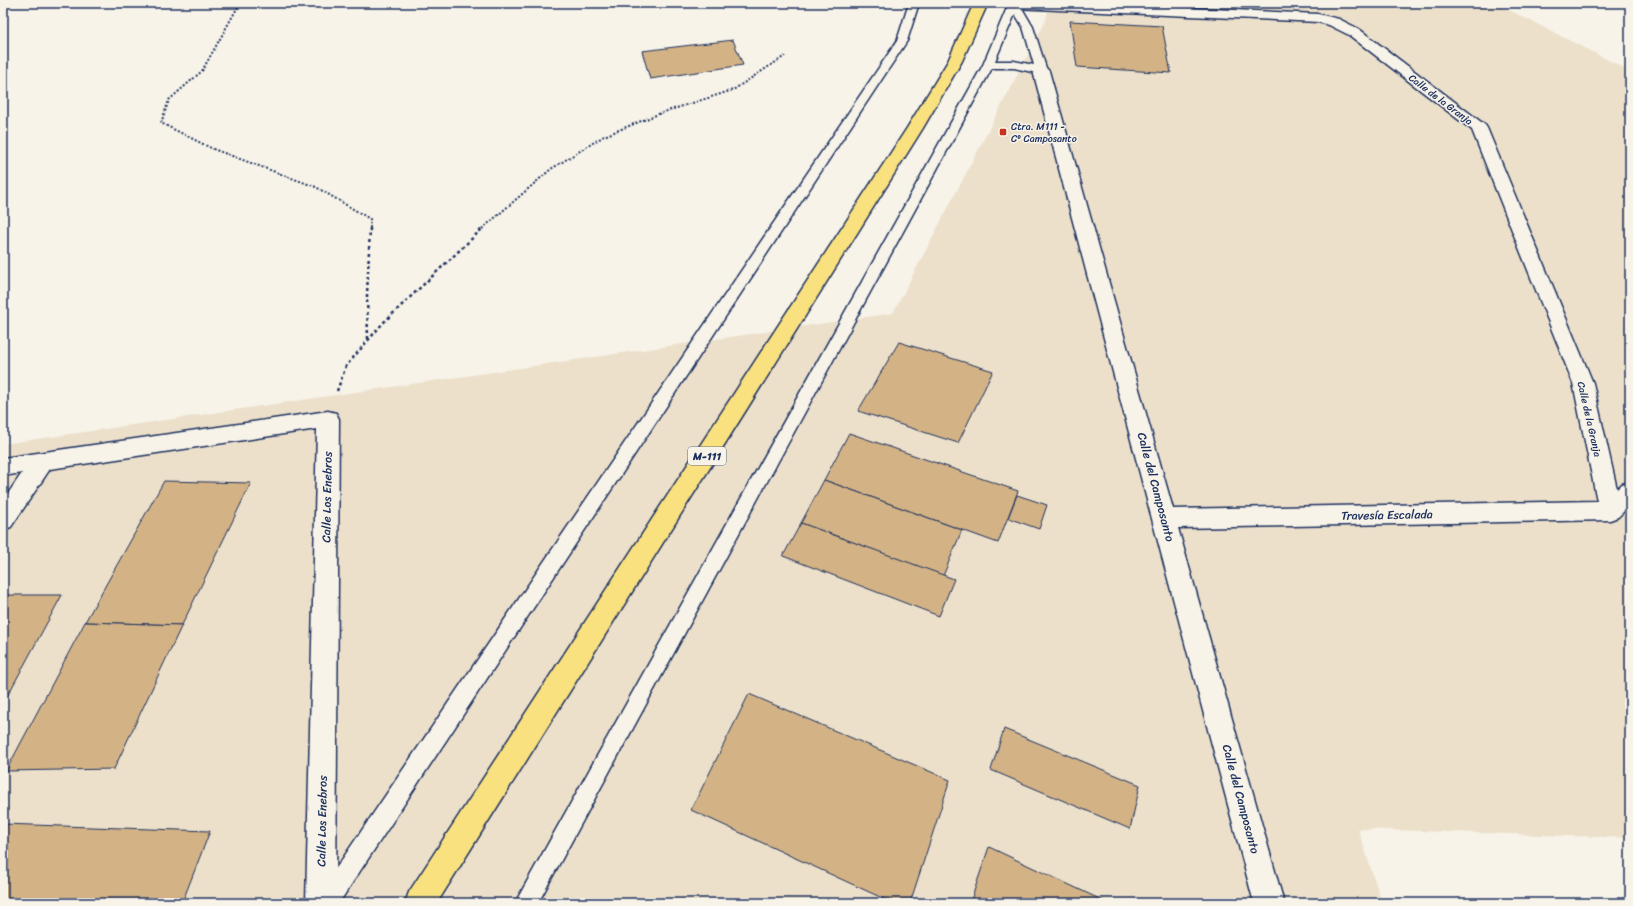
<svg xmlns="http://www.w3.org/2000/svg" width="1633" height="906" viewBox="0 0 1633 906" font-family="Sriracha,sans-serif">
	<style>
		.built { fill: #ece0cb }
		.building { fill: #d3b386; stroke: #1b2f5e }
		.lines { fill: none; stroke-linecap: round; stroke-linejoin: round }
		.lane-casing { stroke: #1b2f5e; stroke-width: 3 }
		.street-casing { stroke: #1b2f5e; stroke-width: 3 }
		.primary-casing { stroke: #1b2f5e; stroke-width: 3 }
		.path-far1 { stroke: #1b2f5e; stroke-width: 2; stroke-dasharray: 2 2; stroke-linecap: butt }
		.path { stroke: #1b2f5e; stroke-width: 2.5; stroke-dasharray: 3 3; stroke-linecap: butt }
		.lane { fill: #f7f3e8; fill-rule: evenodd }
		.street { fill: #f7f3e8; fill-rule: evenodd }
		.primary { fill: #fae180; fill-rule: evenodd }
		.poi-dot { fill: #c8321e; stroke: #f7f3e8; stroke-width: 1.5 }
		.labels { text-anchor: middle; stroke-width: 3; stroke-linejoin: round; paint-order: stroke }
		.far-street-label { font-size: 10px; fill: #1b2f5e; stroke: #f7f3e8 }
		.far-poi-label { font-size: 10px; fill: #1b2f5e; stroke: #f7f3e8; text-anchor: start }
		.shield { fill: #f7f3e8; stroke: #5d6a87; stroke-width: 1 }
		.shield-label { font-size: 11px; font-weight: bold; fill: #1b2f5e }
		.street-label { font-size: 12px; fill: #1b2f5e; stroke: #f7f3e8 }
	</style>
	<rect width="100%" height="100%" fill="#f7f3e8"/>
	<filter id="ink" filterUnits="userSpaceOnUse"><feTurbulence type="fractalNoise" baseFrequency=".025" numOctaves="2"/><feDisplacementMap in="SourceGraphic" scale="8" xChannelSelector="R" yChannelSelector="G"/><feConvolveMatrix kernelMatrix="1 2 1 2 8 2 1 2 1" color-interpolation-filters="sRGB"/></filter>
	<g filter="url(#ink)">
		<!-- built -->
		<path class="built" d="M 1049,3 L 1495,3 L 1630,71 L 1630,838 L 1358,829 L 1382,903 L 3,903 L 3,444 L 893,313 L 1046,20 Z"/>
		<!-- building -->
		<g class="building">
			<path d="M 1070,21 L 1162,26 L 1171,73 L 1077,67 Z"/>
			<path d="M 733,40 L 743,65 L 650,79 L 642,51 Z"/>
			<path d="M 899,342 L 993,371 L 958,443 L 858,411 Z"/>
			<path d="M 849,433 L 1018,491 L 998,543 L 824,480 Z"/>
			<path d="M 824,480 L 962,530 L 943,576 L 801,523 Z"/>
			<path d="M 164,481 L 251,483 L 182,625 L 85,622 Z"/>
			<path d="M 1017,495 L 1047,505 L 1039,529 L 1008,518 Z"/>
			<path d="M 801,523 L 954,579 L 939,616 L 783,556 Z"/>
			<path d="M 3,595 L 62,595 L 3,704 Z"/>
			<path d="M 85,622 L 182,625 L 114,769 L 6,771 Z"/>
			<path d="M 749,694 L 950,780 L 910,903 L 893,903 L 691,810 Z"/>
			<path d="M 1004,729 L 1140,785 L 1130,829 L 991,770 Z"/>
			<path d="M 3,824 L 210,831 L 182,903 L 3,903 Z"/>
			<path d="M 989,847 L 1108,903 L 970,903 Z"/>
		</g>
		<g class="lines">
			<!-- lane casing -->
			<g class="lane-casing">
				<g id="lane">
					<path d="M 909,3 L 919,3 L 907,41 L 339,903 L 315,903 L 318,895 L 897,41 Z"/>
					<path d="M 1009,3 L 1019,3 L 1033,27 L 1047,71 L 1041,74 L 1014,68 L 992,68 L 538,903 L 515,903 L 983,65 ZM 1015,14 L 1023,27 L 1034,65 L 1014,61 L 995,61 Z"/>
				</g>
			</g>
			<!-- street casing -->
			<g class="street-casing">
				<g id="street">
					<path d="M 1008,3 L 1084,3 L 1318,14 L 1339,19 L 1359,29 L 1485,125 L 1487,128 L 1593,383 L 1617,489 L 1622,484 L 1630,482 L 1630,505 L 1618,517 L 1610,520 L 1178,528 L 1284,903 L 1254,903 L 1033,71 L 1036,68 L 1041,66 L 1046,68 L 1049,71 L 1173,509 L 1597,501 L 1573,383 L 1472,130 L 1349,35 L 1329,25 L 1318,22 L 1014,8 L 1009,7 Z"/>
					<path d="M 328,411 L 336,413 L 339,419 L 336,903 L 306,903 L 317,429 L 50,469 L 11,527 L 3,530 L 3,501 L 22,473 L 3,476 L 3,458 Z"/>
				</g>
			</g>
			<!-- primary casing -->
			<g class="primary-casing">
				<path id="primary" d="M 974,3 L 988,3 L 962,61 L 923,128 L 437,903 L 405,903 L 409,892 L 907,128 L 948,61 Z"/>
			</g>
			<!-- path-far1 -->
			<g class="path-far1">
				<path d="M 240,3 L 202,71 L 169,100 L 161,123 L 213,149 L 316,187 L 370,219 L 370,229"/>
				<path d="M 482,229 L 551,169 L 604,136 L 661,113 L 733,90 L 785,56"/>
			</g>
			<!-- path -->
			<g class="path">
				<path d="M 368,339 L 367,295 L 370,228"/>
				<path d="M 337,391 L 346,366 L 383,323 L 483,228"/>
			</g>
			<!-- lane -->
			<use href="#lane" class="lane"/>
			<!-- street -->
			<use href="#street" class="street"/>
			<!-- primary -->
			<use href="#primary" class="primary"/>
		</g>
	</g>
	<!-- markers -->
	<rect class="poi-dot" x="999" y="128" width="8" height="8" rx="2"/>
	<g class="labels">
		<!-- far-street labels -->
		<g class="far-street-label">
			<text transform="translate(1441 99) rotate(37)" y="4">Calle de la Granja</text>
			<text transform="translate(1590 419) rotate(77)" y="4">Calle de la Granja</text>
		</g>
		<!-- far-poi labels -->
		<g class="far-poi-label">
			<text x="1011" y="130">Ctra. M111 -<tspan x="1011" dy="12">Cº Camposanto</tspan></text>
		</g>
		<!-- shield labels -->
		<rect class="shield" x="688" y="447" width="38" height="18" rx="3"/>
		<g class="shield-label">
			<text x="707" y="460">M-111</text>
		</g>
		<!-- street labels -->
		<g class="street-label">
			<text transform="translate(1156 487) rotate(75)" y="4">Calle del Camposanto</text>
			<text transform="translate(327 497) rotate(-89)" y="4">Calle Los Enebros</text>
			<text transform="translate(1387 515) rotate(-1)" y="4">Travesía Escalada</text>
			<text transform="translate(1241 799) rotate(75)" y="4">Calle del Camposanto</text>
			<text transform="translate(322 821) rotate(-89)" y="4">Calle Los Enebros</text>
		</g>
	</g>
	<!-- margin -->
	<rect width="1633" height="906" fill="none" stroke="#f7f3e8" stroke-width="16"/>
	<rect x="8" y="8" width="1617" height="890" fill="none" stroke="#1b2f5e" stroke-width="1.5" filter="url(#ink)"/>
</svg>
